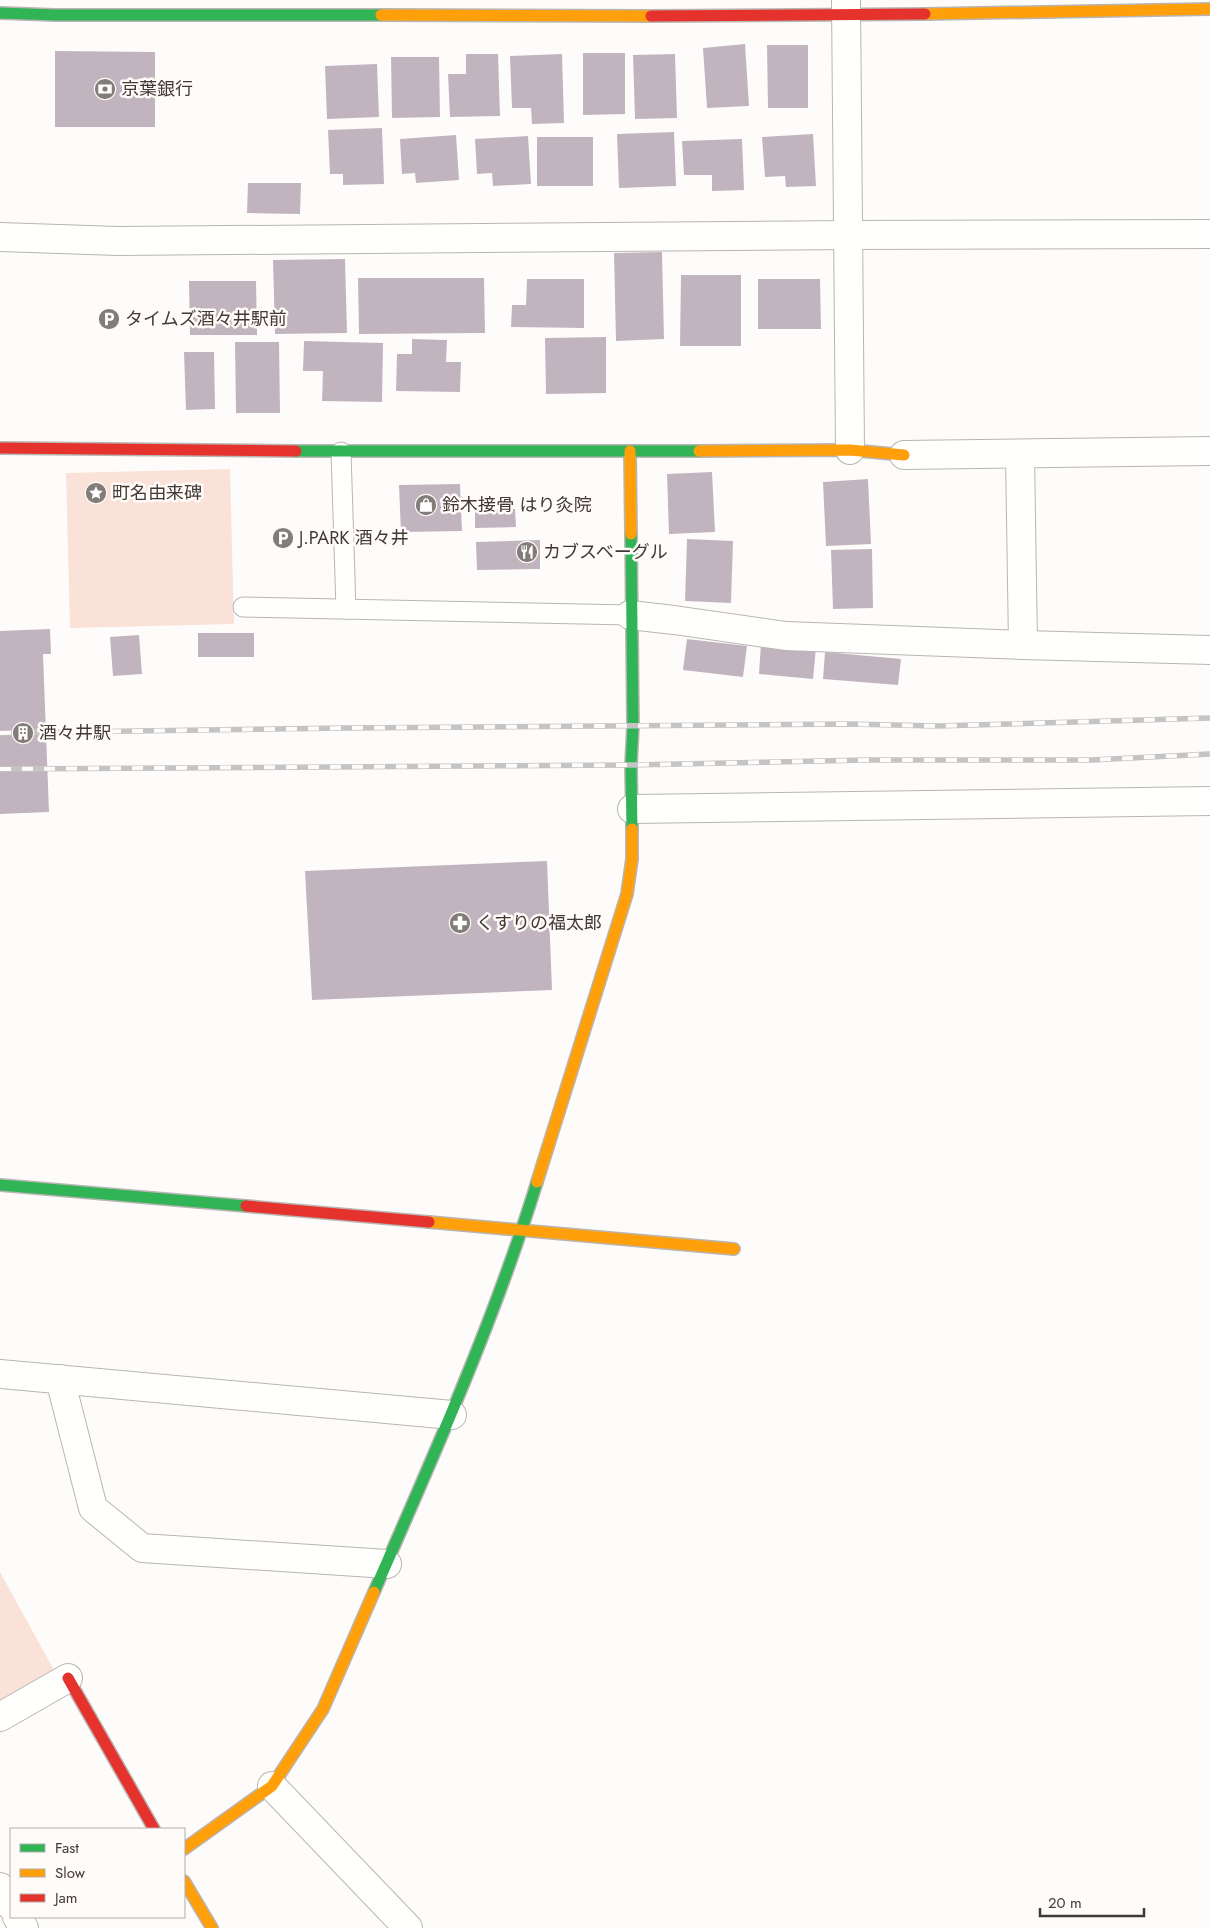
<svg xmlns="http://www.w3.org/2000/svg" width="1210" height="1928" viewBox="0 0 1210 1928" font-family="Jost,'Noto Sans JP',sans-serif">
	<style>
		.green { fill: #fae2d8 }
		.building { fill: #c2b4bf }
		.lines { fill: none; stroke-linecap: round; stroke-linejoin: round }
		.lane-casing { stroke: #b9b5b2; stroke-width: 21 }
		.street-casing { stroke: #b9b5b2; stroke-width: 30 }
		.fast-casing { stroke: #b9b5b2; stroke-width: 14 }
		.slow-casing { stroke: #b9b5b2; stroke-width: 14 }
		.jam-casing { stroke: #b9b5b2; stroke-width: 14 }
		.lane { stroke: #fffffe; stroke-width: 19 }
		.street { stroke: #fffffe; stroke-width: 28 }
		.fast { stroke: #30b455; stroke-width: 11 }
		.slow { stroke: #ff9f0a; stroke-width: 11 }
		.jam { stroke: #e5322d; stroke-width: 11 }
		.rail-casing { stroke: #c5c4c4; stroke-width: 5.5 }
		.rail { stroke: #fffbf9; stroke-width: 4; stroke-dasharray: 11; stroke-linecap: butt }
		.labels { text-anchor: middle; stroke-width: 5; stroke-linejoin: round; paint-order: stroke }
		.poi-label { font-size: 18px; fill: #413935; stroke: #fffbf9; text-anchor: start }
	</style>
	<rect width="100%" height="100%" fill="#fefcfa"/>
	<!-- green -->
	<g class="green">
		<path d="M 230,469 L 234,624 L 70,628 L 66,473 Z"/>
		<path d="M 0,1572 L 55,1672 L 0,1704 Z"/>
	</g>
	<!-- building -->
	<g class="building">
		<path d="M 745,44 L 749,106 L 707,108 L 703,48 Z"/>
		<path d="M 767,45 L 808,45 L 808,108 L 768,108 Z"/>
		<path d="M 55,51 L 155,52 L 155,127 L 55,127 Z"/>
		<path d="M 583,53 L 625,53 L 625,114 L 583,115 Z"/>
		<path d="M 466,54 L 498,54 L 500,116 L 450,117 L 448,74 L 466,74 Z"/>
		<path d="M 562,54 L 564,123 L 532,124 L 531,108 L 512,108 L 510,56 Z"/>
		<path d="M 675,54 L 677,118 L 635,119 L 633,55 Z"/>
		<path d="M 391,57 L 439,57 L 440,117 L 392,118 Z"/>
		<path d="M 377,64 L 379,117 L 327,119 L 325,66 Z"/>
		<path d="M 382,128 L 384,184 L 343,185 L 343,174 L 330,174 L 328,130 Z"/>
		<path d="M 674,132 L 676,186 L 619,188 L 617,134 Z"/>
		<path d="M 813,134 L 816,186 L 786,187 L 785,176 L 765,177 L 762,137 Z"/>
		<path d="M 456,135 L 459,180 L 416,183 L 415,173 L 402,174 L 400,139 Z"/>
		<path d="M 528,136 L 531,184 L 493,186 L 492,173 L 477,174 L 475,139 Z"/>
		<rect x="537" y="137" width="56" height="49"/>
		<path d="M 742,139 L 744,190 L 712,191 L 712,175 L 684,175 L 682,141 Z"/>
		<path d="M 248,183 L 301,183 L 300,214 L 247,213 Z"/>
		<path d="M 662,252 L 664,339 L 616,341 L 614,253 Z"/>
		<path d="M 345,259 L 347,333 L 275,334 L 273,260 Z"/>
		<path d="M 681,275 L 741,275 L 741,346 L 680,346 Z"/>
		<path d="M 358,278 L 484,278 L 485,333 L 359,334 Z"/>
		<path d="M 527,279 L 584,279 L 584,328 L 511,327 L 512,305 L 526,305 Z"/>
		<path d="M 758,279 L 820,279 L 821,329 L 758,329 Z"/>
		<path d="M 189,281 L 256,281 L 257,335 L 190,335 Z"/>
		<path d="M 606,337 L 606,393 L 546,394 L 545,338 Z"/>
		<path d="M 412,339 L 447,340 L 446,362 L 461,362 L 460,392 L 396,391 L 397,354 L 412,354 Z"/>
		<path d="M 304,341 L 383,343 L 382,402 L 322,401 L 323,371 L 303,371 Z"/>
		<path d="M 235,342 L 279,342 L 280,413 L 236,413 Z"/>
		<path d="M 184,352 L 214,352 L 215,409 L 186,410 Z"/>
		<path d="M 712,472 L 715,532 L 669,534 L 667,474 Z"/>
		<path d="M 868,479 L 871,544 L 826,546 L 823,482 Z"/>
		<path d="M 460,484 L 462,531 L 401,532 L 399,485 Z"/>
		<path d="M 515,509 L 516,527 L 475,528 L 475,510 Z"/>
		<path d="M 687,539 L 733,541 L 731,603 L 685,601 Z"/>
		<path d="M 540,540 L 540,569 L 477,570 L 476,542 Z"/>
		<path d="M 872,549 L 873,608 L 833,609 L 831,550 Z"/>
		<path d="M 50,629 L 51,654 L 43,654 L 49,812 L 0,814 L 0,631 Z"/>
		<rect x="198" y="633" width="56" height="24"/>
		<path d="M 139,635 L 142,674 L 113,676 L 110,637 Z"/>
		<path d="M 687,639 L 747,646 L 743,677 L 683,670 Z"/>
		<path d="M 761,643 L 816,647 L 813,679 L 759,674 Z"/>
		<path d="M 825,652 L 901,659 L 898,685 L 823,679 Z"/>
		<path d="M 547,861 L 552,990 L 312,1000 L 305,871 Z"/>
	</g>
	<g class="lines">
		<!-- lane casing -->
		<g class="lane-casing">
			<g id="lane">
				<path d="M 341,452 L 346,609"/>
				<path d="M 243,607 L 630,615"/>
			</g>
		</g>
		<!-- street casing -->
		<g class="street-casing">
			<g id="street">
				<path d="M 846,0 L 850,450"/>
				<path d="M 0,237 L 118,241 L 849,235 L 1210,234"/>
				<path d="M 1020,454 L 1023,645"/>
				<path d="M 904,455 L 1210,451"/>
				<path d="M 630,615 L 674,620 L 786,636 L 1023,645 L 1210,650"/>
				<path d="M 632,809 L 1210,801"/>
				<path d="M 0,1374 L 452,1415"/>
				<path d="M 60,1379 L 93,1508 L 142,1548 L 387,1564"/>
				<path d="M 0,1717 L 68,1678"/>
				<path d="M 272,1786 L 408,1928"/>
				<path d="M 0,1887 L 11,1906"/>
				<path d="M 17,1917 L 24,1928"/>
			</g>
		</g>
		<!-- fast casing -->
		<g class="fast-casing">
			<g id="fast">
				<path d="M 0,13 L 56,15 L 381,15"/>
				<path d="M 296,451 L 699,451"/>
				<path d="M 631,534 L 633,726 L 631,765 L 632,829"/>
				<path d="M 0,1185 L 246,1206"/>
				<path d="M 374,1592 C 433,1457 494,1322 537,1182"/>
			</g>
		</g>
		<!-- slow casing -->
		<g class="slow-casing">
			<g id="slow">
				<path d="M 925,14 L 1210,9"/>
				<path d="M 381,15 L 651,16"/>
				<path d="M 630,451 L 631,534"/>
				<path d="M 699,451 L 850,450 L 904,455"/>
				<path d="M 537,1182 L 627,894 L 632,859 L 632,829"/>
				<path d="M 429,1222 L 734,1249"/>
				<path d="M 184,1849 L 272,1786 L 323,1709 L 374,1592"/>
				<path d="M 184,1881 L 212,1928"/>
			</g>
		</g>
		<!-- jam casing -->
		<g class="jam-casing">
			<g id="jam">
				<path d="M 651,16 L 925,14"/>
				<path d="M 0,448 L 296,451"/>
				<path d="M 246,1206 L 429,1222"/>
				<path d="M 68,1678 L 154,1829"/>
			</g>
		</g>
		<!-- lane -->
		<use href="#lane" class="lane"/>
		<!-- street -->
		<use href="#street" class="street"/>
		<!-- fast -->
		<use href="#fast" class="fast"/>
		<!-- slow -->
		<use href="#slow" class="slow"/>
		<!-- jam -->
		<use href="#jam" class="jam"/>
		<!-- rail casing -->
		<g class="rail-casing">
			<g id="rail">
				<path d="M 0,733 L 347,728 L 850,724 L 937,726 L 1210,718"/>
				<path d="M 0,769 L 631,765 L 867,760 L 1092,760 L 1210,754"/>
			</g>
		</g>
		<!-- rail -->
		<use href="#rail" class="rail"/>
	</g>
	<!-- icons -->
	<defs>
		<g id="bank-disc" transform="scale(1.125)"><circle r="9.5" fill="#837d7a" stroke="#fffbf9"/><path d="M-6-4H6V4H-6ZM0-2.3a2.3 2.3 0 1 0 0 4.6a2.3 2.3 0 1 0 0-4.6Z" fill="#fff"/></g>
		<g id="parking-disc" transform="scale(1.125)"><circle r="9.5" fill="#837d7a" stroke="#fffbf9"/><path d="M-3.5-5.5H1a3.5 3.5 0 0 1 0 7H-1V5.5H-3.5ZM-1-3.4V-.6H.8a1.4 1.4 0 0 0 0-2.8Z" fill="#fff"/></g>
		<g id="sight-disc" transform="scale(1.125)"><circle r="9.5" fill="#837d7a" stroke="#fffbf9"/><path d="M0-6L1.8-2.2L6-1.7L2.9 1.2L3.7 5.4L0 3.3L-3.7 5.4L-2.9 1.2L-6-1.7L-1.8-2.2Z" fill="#fff"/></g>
		<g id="shop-disc" transform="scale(1.125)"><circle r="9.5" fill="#837d7a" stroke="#fffbf9"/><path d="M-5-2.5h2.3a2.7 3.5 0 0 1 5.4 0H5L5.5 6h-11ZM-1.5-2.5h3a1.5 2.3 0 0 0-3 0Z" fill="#fff"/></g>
		<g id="restaurant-disc" transform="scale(1.125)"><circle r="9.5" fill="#837d7a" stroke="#fffbf9"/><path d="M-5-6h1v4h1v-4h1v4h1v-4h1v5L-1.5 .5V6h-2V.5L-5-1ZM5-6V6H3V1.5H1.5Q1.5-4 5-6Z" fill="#fff"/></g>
		<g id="building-disc" transform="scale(1.125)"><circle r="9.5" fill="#837d7a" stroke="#fffbf9"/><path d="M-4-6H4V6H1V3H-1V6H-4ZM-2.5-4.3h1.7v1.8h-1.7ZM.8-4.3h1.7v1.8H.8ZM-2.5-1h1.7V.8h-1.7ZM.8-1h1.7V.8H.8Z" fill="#fff"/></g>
		<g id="pharmacy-disc" transform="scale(1.125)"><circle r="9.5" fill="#837d7a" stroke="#fffbf9"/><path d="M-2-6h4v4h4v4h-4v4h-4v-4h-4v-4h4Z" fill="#fff"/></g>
	</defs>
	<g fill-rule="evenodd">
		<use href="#bank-disc" x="105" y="89"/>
		<use href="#parking-disc" x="109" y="319"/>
		<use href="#sight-disc" x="96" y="493"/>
		<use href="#shop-disc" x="426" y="505"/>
		<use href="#parking-disc" x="283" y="538"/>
		<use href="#restaurant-disc" x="527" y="552"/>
		<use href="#building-disc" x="23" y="733"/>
		<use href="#pharmacy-disc" x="460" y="923"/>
	</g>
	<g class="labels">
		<!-- poi labels -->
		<g class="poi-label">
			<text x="121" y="95">京葉銀行</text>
			<text x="125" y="325">タイムズ酒々井駅前</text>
			<text x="112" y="499">町名由来碑</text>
			<text x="442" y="511">鈴木接骨 はり灸院</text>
			<text x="299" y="544">J.PARK 酒々井</text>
			<text x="543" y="558">カブスベーグル</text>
			<text x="39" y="739">酒々井駅</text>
			<text x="476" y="929">くすりの福太郎</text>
		</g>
	</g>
	<!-- legend -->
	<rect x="10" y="1828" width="175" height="90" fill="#fffbf9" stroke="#b3adab"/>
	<rect x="20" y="1844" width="25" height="8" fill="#30b455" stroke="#b3adab"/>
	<text x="55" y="1853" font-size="15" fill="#413935">Fast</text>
	<rect x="20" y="1869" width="25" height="8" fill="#ff9f0a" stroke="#b3adab"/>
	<text x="55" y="1878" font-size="15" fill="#413935">Slow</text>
	<rect x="20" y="1894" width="25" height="8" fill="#e5322d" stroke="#b3adab"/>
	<text x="55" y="1903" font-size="15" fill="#413935">Jam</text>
	<!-- scale -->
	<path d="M1040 1908v8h104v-8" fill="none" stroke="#413935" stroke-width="2.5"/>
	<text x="1048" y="1908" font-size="15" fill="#413935" stroke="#fffbf9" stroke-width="4" paint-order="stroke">20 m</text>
</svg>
